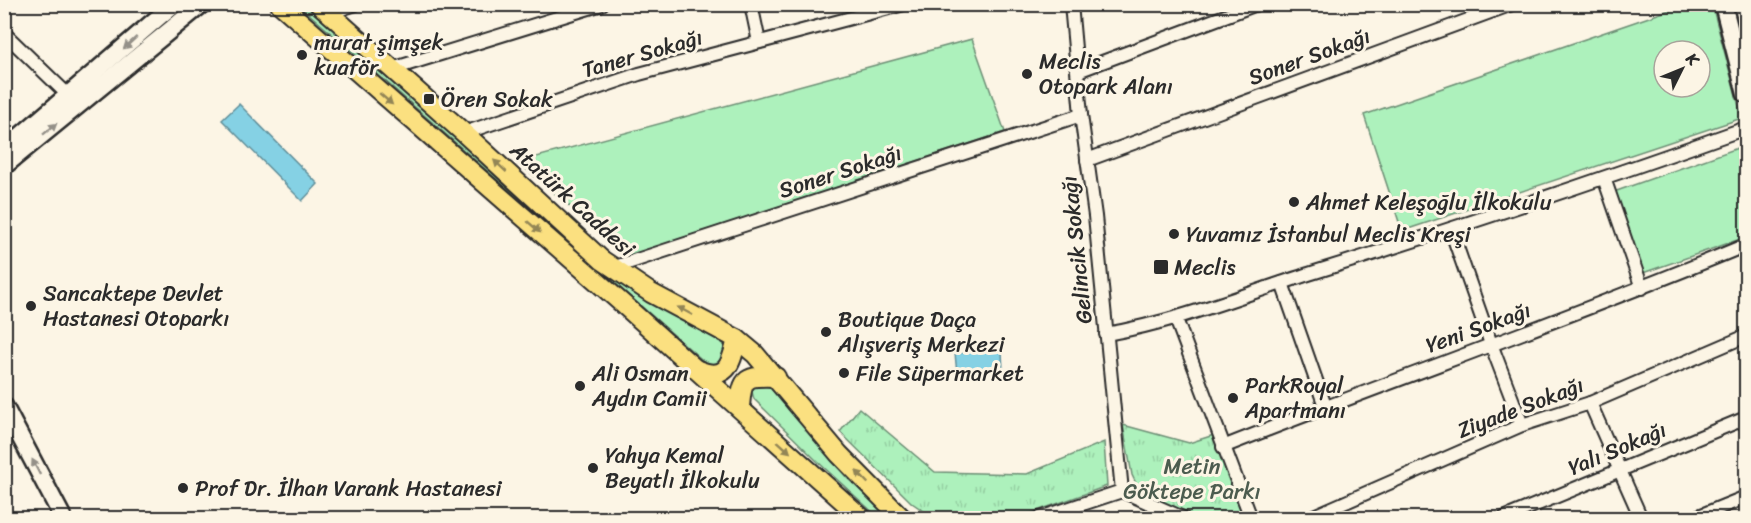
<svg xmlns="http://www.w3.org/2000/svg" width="1751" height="523" viewBox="0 0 1751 523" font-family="Sriracha,sans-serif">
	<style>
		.grass { fill: #adf1bc; stroke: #6c8e74; stroke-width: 1.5; fill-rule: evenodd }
		.park { fill: url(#park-tufts); stroke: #6c8e74; stroke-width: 1.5 }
		.water { fill: #85d1e4; stroke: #618f9a; stroke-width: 1.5 }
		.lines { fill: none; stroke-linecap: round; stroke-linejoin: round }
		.street-casing { stroke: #2b2b2b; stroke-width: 16 }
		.secondary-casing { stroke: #2b2b2b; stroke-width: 21 }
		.primary-casing { stroke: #2b2b2b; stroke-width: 22 }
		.street { stroke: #fcf5e5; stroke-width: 12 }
		.secondary { stroke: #fcf5e5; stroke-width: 16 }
		.primary { stroke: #fbe080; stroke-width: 18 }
		.oneway { fill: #949088 }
		.oneway2 { fill: #938656 }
		.poi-dot { fill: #2b2b2b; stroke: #fcf5e5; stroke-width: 2 }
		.labels { text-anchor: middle; stroke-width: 6; stroke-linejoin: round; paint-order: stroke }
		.poi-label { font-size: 22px; fill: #2b2b2b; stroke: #fcf5e5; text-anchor: start }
		.street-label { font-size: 22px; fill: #2b2b2b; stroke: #fcf5e5 }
		.park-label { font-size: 22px; fill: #4c5c4f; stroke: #fcf5e5 }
	</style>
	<defs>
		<pattern id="park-tufts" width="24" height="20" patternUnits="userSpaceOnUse" patternTransform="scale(1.5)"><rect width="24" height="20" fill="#adf1bc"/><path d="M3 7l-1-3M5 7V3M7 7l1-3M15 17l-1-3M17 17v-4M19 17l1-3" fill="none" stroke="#95cfa2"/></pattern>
	</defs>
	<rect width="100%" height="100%" fill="#fcf5e5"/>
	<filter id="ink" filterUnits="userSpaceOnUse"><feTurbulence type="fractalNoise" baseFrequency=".0167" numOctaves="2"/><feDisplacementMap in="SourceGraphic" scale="12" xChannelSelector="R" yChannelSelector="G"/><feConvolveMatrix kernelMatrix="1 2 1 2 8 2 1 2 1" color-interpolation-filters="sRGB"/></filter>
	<g filter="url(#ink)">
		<!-- grass -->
		<g class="grass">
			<path d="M 299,5 L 309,5 L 423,104 L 684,321 L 723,343 L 726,351 L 720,363 L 708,365 Z"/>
			<path d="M 1712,5 L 1742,118 L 1402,231 L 1364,115 L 1684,5 ZM 1664,51 L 1700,51 L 1700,87 L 1664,87 Z"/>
			<path d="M 972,39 L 1005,132 L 628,256 L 518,162 Z"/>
			<path d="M 1746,145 L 1746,237 L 1640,274 L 1611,193 Z"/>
			<path d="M 754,382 L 767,384 L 847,478 L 890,518 L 879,518 L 818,462 L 754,399 L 751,389 Z"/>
		</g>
		<!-- park -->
		<g class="park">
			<path d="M 859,408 L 935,472 L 1027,474 L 1104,442 L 1107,486 L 1017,518 L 934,518 L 912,503 L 840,432 Z"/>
			<path d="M 1123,425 L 1189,443 L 1214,435 L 1248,518 L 1193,518 L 1141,494 L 1132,475 Z"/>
		</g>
		<!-- water -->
		<g class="water">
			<path d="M 239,104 L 318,184 L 302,201 L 222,120 Z"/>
			<path d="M 1002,351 L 1003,372 L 957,374 L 955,353 Z"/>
		</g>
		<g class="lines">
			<!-- street casing -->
			<g class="street-casing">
				<g id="street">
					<path d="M 751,4 L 759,42"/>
					<path d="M 1071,4 L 1081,115 L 1095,216 L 1122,491"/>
					<path d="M 329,13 L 356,4"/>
					<path d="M 4,33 L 68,95"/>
					<path d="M 392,69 L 602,4"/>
					<path d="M 1078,71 L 1257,4"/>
					<path d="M 464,133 L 639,74 L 904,4"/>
					<path d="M 1087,160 L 1512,4"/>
					<path d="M 1604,178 L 1642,288"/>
					<path d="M 1451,230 L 1491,344 L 1522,425"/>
					<path d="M 612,268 L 1081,115"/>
					<path d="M 1282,283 L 1325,406"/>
					<path d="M 1176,319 L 1251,518"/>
					<path d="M 1106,334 C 1180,321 1245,294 1315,272 C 1460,227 1603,179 1746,128"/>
					<path d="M 1590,403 L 1641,518"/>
					<path d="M 1223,447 C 1397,378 1574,317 1746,245"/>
					<path d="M 1040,518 L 1122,491 L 1183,518"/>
					<path d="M 1309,518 L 1522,425 L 1590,403 L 1746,336"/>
					<path d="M 1504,518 L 1746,418"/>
					<path d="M 1694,518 L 1746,497"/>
				</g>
			</g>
			<!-- secondary casing -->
			<g class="secondary-casing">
				<g id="secondary">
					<path d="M 1723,4 L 1746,94"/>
					<path d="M 4,150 L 174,4"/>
					<path d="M 4,166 L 202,4"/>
					<path d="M 4,406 L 63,518"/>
				</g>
			</g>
			<!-- primary casing -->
			<g class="primary-casing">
				<g id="primary">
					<path d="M 280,4 L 624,305 L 862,518"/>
					<path d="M 319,4 L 464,133 L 602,260 L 651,293 L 737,339 L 755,354 L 839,454 L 902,518"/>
					<path d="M 698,370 C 728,382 731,363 737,339"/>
					<path d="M 740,408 C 742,376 746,376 776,377"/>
				</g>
			</g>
			<!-- street -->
			<use href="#street" class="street"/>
			<!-- secondary -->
			<use href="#secondary" class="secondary"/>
			<!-- primary -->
			<use href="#primary" class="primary"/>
		</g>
		<!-- one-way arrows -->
		<defs><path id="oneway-solid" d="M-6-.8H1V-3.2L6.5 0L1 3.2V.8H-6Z" transform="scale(1.5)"/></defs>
		<g class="oneway">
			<use href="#oneway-solid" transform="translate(130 43) rotate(138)"/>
			<use href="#oneway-solid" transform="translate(50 129) rotate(-39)"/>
			<use href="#oneway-solid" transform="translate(36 467) rotate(-117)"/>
		</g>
		<g class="oneway2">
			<use href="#oneway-solid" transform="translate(386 99) rotate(41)"/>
			<use href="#oneway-solid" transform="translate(500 166) rotate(-137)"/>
			<use href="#oneway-solid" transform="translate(534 227) rotate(41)"/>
			<use href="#oneway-solid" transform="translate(685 311) rotate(-152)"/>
			<use href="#oneway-solid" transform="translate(784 447) rotate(42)"/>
			<use href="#oneway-solid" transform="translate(862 477) rotate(-134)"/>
		</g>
	</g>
	<!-- markers -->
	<g class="poi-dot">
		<circle cx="302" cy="55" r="6"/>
		<circle cx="1027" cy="74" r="6"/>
		<rect x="423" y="93" width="12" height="12" rx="3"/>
		<circle cx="1294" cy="202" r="6"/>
		<circle cx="1174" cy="234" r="6"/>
		<rect x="1153" y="259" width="16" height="16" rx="3"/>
		<circle cx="31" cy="306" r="6"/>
		<circle cx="826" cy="332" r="6"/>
		<circle cx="844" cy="373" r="6"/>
		<circle cx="580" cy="386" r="6"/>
		<circle cx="1233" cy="398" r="6"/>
		<circle cx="593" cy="468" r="6"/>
		<circle cx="183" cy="488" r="6"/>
	</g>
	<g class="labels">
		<!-- poi labels -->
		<g class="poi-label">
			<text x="314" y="50">murat şimşek<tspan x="314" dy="25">kuaför</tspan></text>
			<text x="1039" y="69">Meclis<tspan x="1039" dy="25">Otopark Alanı</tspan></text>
			<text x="441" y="107">Ören Sokak</text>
			<text x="1306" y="210">Ahmet Keleşoğlu İlkokulu</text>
			<text x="1186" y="242">Yuvamız İstanbul Meclis Kreşi</text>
			<text x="1174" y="275">Meclis</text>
			<text x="43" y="301">Sancaktepe Devlet<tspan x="43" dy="25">Hastanesi Otoparkı</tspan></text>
			<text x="838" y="327">Boutique Daça<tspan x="838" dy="25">Alışveriş Merkezi</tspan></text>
			<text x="592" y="381">Ali Osman<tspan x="592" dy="25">Aydın Camii</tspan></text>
			<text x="856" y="381">File Süpermarket</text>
			<text x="1245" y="393">ParkRoyal<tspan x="1245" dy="25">Apartmanı</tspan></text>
			<text x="605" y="463">Yahya Kemal<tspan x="605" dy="25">Beyatlı İlkokulu</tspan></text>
			<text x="195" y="496">Prof Dr. İlhan Varank Hastanesi</text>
		</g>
		<!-- street labels -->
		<g class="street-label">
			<text transform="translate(642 53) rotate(-16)" y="8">Taner Sokağı</text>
			<text transform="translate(1309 56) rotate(-20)" y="8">Soner Sokağı</text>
			<text transform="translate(840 171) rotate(-18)" y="8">Soner Sokağı</text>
			<text transform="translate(573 199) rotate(42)" y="8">Atatürk Caddesi</text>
			<text transform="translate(1076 250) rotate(-96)" y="8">Gelincik Sokağı</text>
			<text transform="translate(1478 327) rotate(-20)" y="8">Yeni Sokağı</text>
			<text transform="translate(1520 407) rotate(-21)" y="8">Ziyade Sokağı</text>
			<text transform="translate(1617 448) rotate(-23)" y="8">Yalı Sokağı</text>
		</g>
		<!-- park labels -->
		<g class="park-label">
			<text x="1192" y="474">Metin<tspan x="1192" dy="25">Göktepe Parkı</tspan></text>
		</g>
	</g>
	<!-- margin -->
	<rect width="1751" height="523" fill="none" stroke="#fcf5e5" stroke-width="24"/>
	<rect x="12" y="12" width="1727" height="499" fill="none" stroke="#2b2b2b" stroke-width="2" filter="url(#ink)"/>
	<!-- north arrow -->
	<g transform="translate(1682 69) rotate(47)"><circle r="28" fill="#fcf5e5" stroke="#a8a49b" stroke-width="1.5"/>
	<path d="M0-4.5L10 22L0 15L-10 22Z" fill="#2b2b2b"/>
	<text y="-9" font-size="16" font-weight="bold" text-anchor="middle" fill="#2b2b2b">K</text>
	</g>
</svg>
